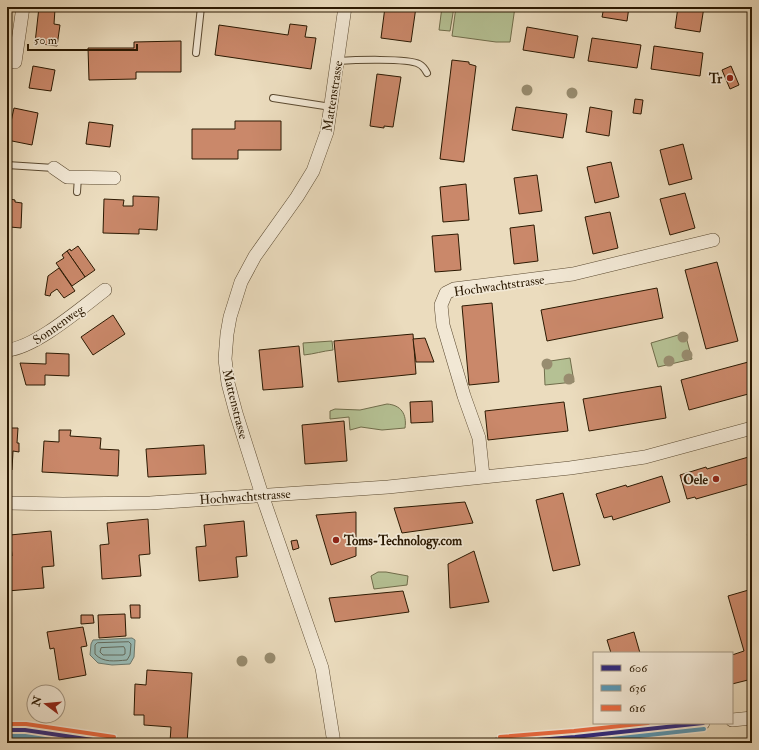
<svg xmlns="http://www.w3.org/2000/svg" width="759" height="750" viewBox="0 0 759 750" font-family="'IM FELL Double Pica',serif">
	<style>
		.green { fill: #b5c194; stroke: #706d4b }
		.water { fill: #99bbb6; stroke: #6d7a6e }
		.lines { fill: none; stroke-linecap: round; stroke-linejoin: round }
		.shore { stroke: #626a5c; stroke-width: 1 }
		.building { fill: #ca886a; stroke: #2b1902 }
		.service-casing { stroke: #5b4a31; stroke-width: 8 }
		.minor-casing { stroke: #5b4a31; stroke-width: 14 }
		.service { stroke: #f2e8d5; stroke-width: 6 }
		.minor { stroke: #f2e8d5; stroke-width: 13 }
		.bus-1-casing { stroke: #f2e8d5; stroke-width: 7 }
		.bus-2-casing { stroke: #f2e8d5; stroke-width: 7 }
		.bus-3-casing { stroke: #f2e8d5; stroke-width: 7 }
		.bus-1 { stroke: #2f2a7f; stroke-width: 4 }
		.bus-2 { stroke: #5796b4; stroke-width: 4 }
		.bus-3 { stroke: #e9693f; stroke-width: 4 }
		.tree { fill: #988c6f }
		.poi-dot { fill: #8f2418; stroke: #f2e8d5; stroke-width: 1.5 }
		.labels { text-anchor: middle; stroke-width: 3.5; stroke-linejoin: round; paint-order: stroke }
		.poi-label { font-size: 13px; font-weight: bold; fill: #2b1902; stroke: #f2e8d5; text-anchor: end }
		.street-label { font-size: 13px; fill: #2b1902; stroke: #f2e8d5 }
	</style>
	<rect width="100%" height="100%" fill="#ebdcbe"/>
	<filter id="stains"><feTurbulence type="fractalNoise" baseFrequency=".005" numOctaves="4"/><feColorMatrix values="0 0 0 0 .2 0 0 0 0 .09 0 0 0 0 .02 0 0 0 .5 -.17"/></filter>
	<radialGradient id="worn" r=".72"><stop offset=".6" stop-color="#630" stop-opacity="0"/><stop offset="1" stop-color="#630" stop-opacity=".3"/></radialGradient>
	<!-- green -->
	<g class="green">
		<path d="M 442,7 L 454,7 L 450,31 L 439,30 Z"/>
		<path d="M 456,7 L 515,7 L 510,42 L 496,42 L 452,36 Z"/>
		<path d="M 685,333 L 692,359 L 658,367 L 651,343 Z"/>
		<path d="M 332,341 L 333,350 C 323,351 314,354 304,355 L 303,343 Z"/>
		<path d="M 570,358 L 574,382 L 545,385 L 544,362 Z"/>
		<path d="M 387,404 C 401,405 407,414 405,428 L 382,430 L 361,427 L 350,430 L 349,417 L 330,419 L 330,411 L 335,409 L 360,410 Z"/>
		<path d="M 378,572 L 386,572 L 408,576 L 407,585 L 374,589 L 371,576 Z"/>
	</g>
	<!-- water -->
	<path class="water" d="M 132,638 L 135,640 L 134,657 L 130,664 L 112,665 L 98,663 L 90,655 L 91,644 L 93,640 Z"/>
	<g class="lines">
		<!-- shore -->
		<g class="shore">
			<path d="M 129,642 L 131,644 L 130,655 L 127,660 C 115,661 103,663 95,654 L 95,645 L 97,643 Z"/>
			<path d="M 124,647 L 125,649 L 125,654 L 123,655 L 103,655 L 100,652 L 101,648 Z"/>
		</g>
	</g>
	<!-- building -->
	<g class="building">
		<path d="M 39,7 L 63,7 L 62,10 L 55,9 L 54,24 L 60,25 L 57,46 L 35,43 Z"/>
		<path d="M 385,7 L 416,7 L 411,42 L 381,38 Z"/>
		<path d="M 604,7 L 629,7 L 627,21 L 602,17 Z"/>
		<path d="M 678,7 L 704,7 L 700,32 L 675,28 Z"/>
		<path d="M 290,24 L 307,26 L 305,37 L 316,38 L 311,69 L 215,55 L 219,25 L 288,35 Z"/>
		<path d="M 527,27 L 578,36 L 574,58 L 523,50 Z"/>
		<path d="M 592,38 L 641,45 L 637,68 L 588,61 Z"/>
		<path d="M 181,41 L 181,72 L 136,72 L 136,79 L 89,80 L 88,48 L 134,48 L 134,42 Z"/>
		<path d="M 654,46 L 703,53 L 700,76 L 651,69 Z"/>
		<path d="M 452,60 L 469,62 L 469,64 L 476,66 L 464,162 L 440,159 Z"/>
		<path d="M 33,66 L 55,70 L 51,91 L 29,88 Z"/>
		<path d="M 731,66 L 739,85 L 730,89 L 722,70 Z"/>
		<path d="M 377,74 L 401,77 L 393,127 L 384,126 L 384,128 L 370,126 Z"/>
		<path d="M 635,99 L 643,100 L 641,114 L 633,113 Z"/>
		<path d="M 516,107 L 567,114 L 563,138 L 512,130 Z"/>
		<path d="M 590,107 L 612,111 L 609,136 L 586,132 Z"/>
		<path d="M 14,108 L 38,113 L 32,145 L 7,140 Z"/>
		<path d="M 235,121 L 281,121 L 281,150 L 238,150 L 238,159 L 192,159 L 192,129 L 235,129 Z"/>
		<path d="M 89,122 L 113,125 L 110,147 L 86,144 Z"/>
		<path d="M 683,144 L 692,179 L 669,185 L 660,150 Z"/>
		<path d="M 611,162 L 619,197 L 595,203 L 587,167 Z"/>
		<path d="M 537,175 L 542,211 L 519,214 L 514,178 Z"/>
		<path d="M 466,184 L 469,220 L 443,222 L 440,187 Z"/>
		<path d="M 685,193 L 695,228 L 670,235 L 660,199 Z"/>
		<path d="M 133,196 L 159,197 L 157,230 L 139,229 L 139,234 L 103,233 L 104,199 L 124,200 L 123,206 L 133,206 Z"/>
		<path d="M 10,199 L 15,200 L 15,202 L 22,203 L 21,228 L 10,227 L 10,223 L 7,223 L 7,202 L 10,202 Z"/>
		<path d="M 610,212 L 618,248 L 593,254 L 585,217 Z"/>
		<path d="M 534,225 L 538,261 L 514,264 L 510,228 Z"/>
		<path d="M 458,234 L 461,270 L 435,272 L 432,236 Z"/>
		<path d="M 78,246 L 95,270 L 85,277 L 67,251 L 70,249 L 71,251 Z"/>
		<path d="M 67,251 L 85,277 L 72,286 L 56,263 L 64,258 L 62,255 Z"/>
		<path d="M 717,262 L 738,341 L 706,349 L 685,270 Z"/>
		<path d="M 59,268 L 75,291 L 64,298 L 57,289 L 51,293 L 50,296 L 45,295 L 48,276 Z"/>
		<path d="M 7,288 L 10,288 L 9,311 L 7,311 Z"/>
		<path d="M 657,288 L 663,318 L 547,341 L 541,310 Z"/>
		<path d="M 492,303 L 499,382 L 469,385 L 462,306 Z"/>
		<path d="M 113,315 L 125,334 L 93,355 L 81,337 Z"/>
		<path d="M 413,334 L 416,374 L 338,382 L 334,341 Z"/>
		<path d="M 425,338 L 434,362 L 416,362 L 413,339 Z"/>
		<path d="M 299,346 L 303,387 L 263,390 L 259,350 Z"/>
		<path d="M 46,353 L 69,354 L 69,376 L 45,375 L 45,385 L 26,385 L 20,363 L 46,364 Z"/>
		<path d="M 752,361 L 752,393 L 689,410 L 681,380 Z"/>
		<path d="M 661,386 L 666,418 L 589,431 L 583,399 Z"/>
		<path d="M 432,401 L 433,422 L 411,423 L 410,402 Z"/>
		<path d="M 564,402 L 568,431 L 488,440 L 485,411 Z"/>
		<path d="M 344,421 L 347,461 L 305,464 L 302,425 Z"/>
		<path d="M 7,428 L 18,428 L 17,443 L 19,443 L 19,452 L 13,451 L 12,470 L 7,469 Z"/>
		<path d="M 59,430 L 71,430 L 70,436 L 101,438 L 100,449 L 119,450 L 118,476 L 42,472 L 44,441 L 59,442 Z"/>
		<path d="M 204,445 L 206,474 L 148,477 L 146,449 Z"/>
		<path d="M 752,456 L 752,469 L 748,471 L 752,483 L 696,499 L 695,497 L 687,499 L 680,475 L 706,467 L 707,469 Z"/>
		<path d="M 662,476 L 670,502 L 613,520 L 612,516 L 604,518 L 596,494 L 626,485 L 627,487 Z"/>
		<path d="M 563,493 L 580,565 L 553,571 L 536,500 Z"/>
		<path d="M 465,502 L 473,523 L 402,533 L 394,508 Z"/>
		<path d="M 356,512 L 356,556 L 331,565 L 316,515 Z"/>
		<path d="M 148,519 L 150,554 L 139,555 L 141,576 L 102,579 L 100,545 L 109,544 L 107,523 Z"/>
		<path d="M 244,521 L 247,556 L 236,557 L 238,577 L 199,581 L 196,547 L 206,546 L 204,525 Z"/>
		<path d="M 51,531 L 54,566 L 42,567 L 44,588 L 7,591 L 7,557 L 12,556 L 10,535 Z"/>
		<path d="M 297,540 L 299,548 L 293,550 L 291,541 Z"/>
		<path d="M 474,551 L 489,602 L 450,608 L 448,564 Z"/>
		<path d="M 752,589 L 752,656 L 751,656 L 752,679 L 732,684 L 732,655 L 744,651 L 728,596 Z"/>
		<path d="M 403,591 L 409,612 L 335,622 L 329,598 Z"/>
		<path d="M 130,605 L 140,605 L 140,618 L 131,618 Z"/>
		<path d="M 125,614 L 126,636 L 99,638 L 98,615 Z"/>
		<path d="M 81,615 L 93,615 L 94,623 L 81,624 Z"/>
		<path d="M 83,627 L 87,646 L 81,647 L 86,675 L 59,680 L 54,648 L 50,649 L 47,632 Z"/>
		<path d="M 634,632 L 640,653 L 611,653 L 607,640 Z"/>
		<path d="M 147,670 L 192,673 L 187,743 L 170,742 L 171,727 L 144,725 L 144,715 L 134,715 L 135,684 L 146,685 Z"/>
	</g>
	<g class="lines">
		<!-- service casing -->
		<g class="service-casing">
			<g id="service">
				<path d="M 196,53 L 201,7"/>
				<path d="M 338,61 C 353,60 408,58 419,64 C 423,66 425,69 427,73"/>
				<path d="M 273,98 L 331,107"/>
				<path d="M 7,165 L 54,168"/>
				<path d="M 77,192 L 78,177"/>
				<path d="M 751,535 L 752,537"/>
			</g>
		</g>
		<!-- minor casing -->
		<g class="minor-casing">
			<g id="minor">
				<path d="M 15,62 L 23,7"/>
				<path d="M 54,168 L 67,177 L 114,178"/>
				<path d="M 7,350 C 35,348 81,308 105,290"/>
				<path d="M 483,476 L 479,438 L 464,396 L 443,325 L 441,305 L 446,293 L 454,289 L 573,274 L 713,240"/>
				<path d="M 7,503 L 63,504 L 150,503 L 388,487 L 570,468 L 645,457 L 752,428"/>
				<path d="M 732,720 L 752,718"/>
				<path d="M 7,730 L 25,730 L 113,743"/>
				<path d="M 334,743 L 322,668 L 262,495 L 236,413 L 228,383 L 225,359 L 227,334 L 230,317 L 241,282 L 255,256 L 297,197 L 313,171 L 327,132 L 345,7"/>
				<path d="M 500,743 L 575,737 L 703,723"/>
			</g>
		</g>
		<!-- service -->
		<use href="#service" class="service"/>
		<!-- minor -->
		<use href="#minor" class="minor"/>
		<!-- bus-1 casing -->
		<g class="bus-1-casing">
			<g id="bus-1">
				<path d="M 7,730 L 25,730 L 113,743"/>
				<path d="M 500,743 L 575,737 L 703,723"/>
			</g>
		</g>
		<!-- bus-2 casing -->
		<g class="bus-2-casing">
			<g id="bus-2">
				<path d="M 7,736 L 25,736 L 72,743"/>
				<path d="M 575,743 L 704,729"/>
			</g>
		</g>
		<!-- bus-3 casing -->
		<g class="bus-3-casing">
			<g id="bus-3">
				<path d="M 7,724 L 26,724 L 114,737"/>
				<path d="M 500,737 L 574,731 L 648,723"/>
			</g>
		</g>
		<!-- bus-1 -->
		<use href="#bus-1" class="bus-1"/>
		<!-- bus-2 -->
		<use href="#bus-2" class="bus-2"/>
		<!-- bus-3 -->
		<use href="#bus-3" class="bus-3"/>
	</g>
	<!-- trees -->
	<g class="tree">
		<circle cx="527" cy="90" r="5.5"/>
		<circle cx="572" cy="93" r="5.5"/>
		<circle cx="683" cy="337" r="5.5"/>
		<circle cx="687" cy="355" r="5.5"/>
		<circle cx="669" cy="361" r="5.5"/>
		<circle cx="547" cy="364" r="5.5"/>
		<circle cx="569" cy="379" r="5.5"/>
		<circle cx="270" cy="658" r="5.5"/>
		<circle cx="242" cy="661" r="5.5"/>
	</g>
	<!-- markers -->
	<g class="poi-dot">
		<circle cx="730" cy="78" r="4"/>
		<circle cx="716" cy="479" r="4"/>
		<circle cx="336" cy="540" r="4"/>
	</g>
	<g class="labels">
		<!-- poi labels -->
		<g class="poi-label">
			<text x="722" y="83">Tr</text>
			<text x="708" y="484">Oele</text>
			<text x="344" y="545" text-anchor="start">Toms-Technology.com</text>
		</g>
		<!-- street labels -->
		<g class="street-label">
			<text transform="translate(332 96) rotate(-81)" y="5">Mattenstrasse</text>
			<text transform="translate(499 285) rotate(-8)" y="5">Hochwachtstrasse</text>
			<text transform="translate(58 324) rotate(-35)" y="5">Sonnenweg</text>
			<text transform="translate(236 404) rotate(76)" y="5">Mattenstrasse</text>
			<text transform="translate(245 496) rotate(-4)" y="5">Hochwachtstrasse</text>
		</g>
	</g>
	<!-- margin -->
	<rect width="759" height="750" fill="none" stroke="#ebdcbe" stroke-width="24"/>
	<rect x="8" y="8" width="743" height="734" fill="none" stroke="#2b1902" stroke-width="2"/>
	<rect x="12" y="12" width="735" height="726" fill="none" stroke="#2b1902"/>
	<!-- legend -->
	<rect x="593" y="652" width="140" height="72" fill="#f2e8d5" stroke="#a29581"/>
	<rect x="601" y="665" width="20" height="6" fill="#2f2a7f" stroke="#a29581"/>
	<text x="629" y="672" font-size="12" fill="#2b1902">606</text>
	<rect x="601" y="685" width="20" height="6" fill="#5796b4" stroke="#a29581"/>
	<text x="629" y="692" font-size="12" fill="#2b1902">636</text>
	<rect x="601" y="705" width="20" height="6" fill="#e9693f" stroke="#a29581"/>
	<text x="629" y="712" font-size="12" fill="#2b1902">616</text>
	<!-- north arrow -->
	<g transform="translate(46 704) rotate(286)"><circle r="19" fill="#f2e8d5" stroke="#a29581"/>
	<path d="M0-3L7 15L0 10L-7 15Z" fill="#8f2418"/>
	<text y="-6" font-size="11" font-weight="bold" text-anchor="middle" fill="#2b1902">N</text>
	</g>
	<!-- scale -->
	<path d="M28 44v6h109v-6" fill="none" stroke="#2b1902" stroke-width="2"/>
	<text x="34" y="44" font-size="12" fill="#2b1902" stroke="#f2e8d5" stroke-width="3" paint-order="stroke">50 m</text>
	<rect width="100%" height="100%" filter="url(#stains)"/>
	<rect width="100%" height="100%" fill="url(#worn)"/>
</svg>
